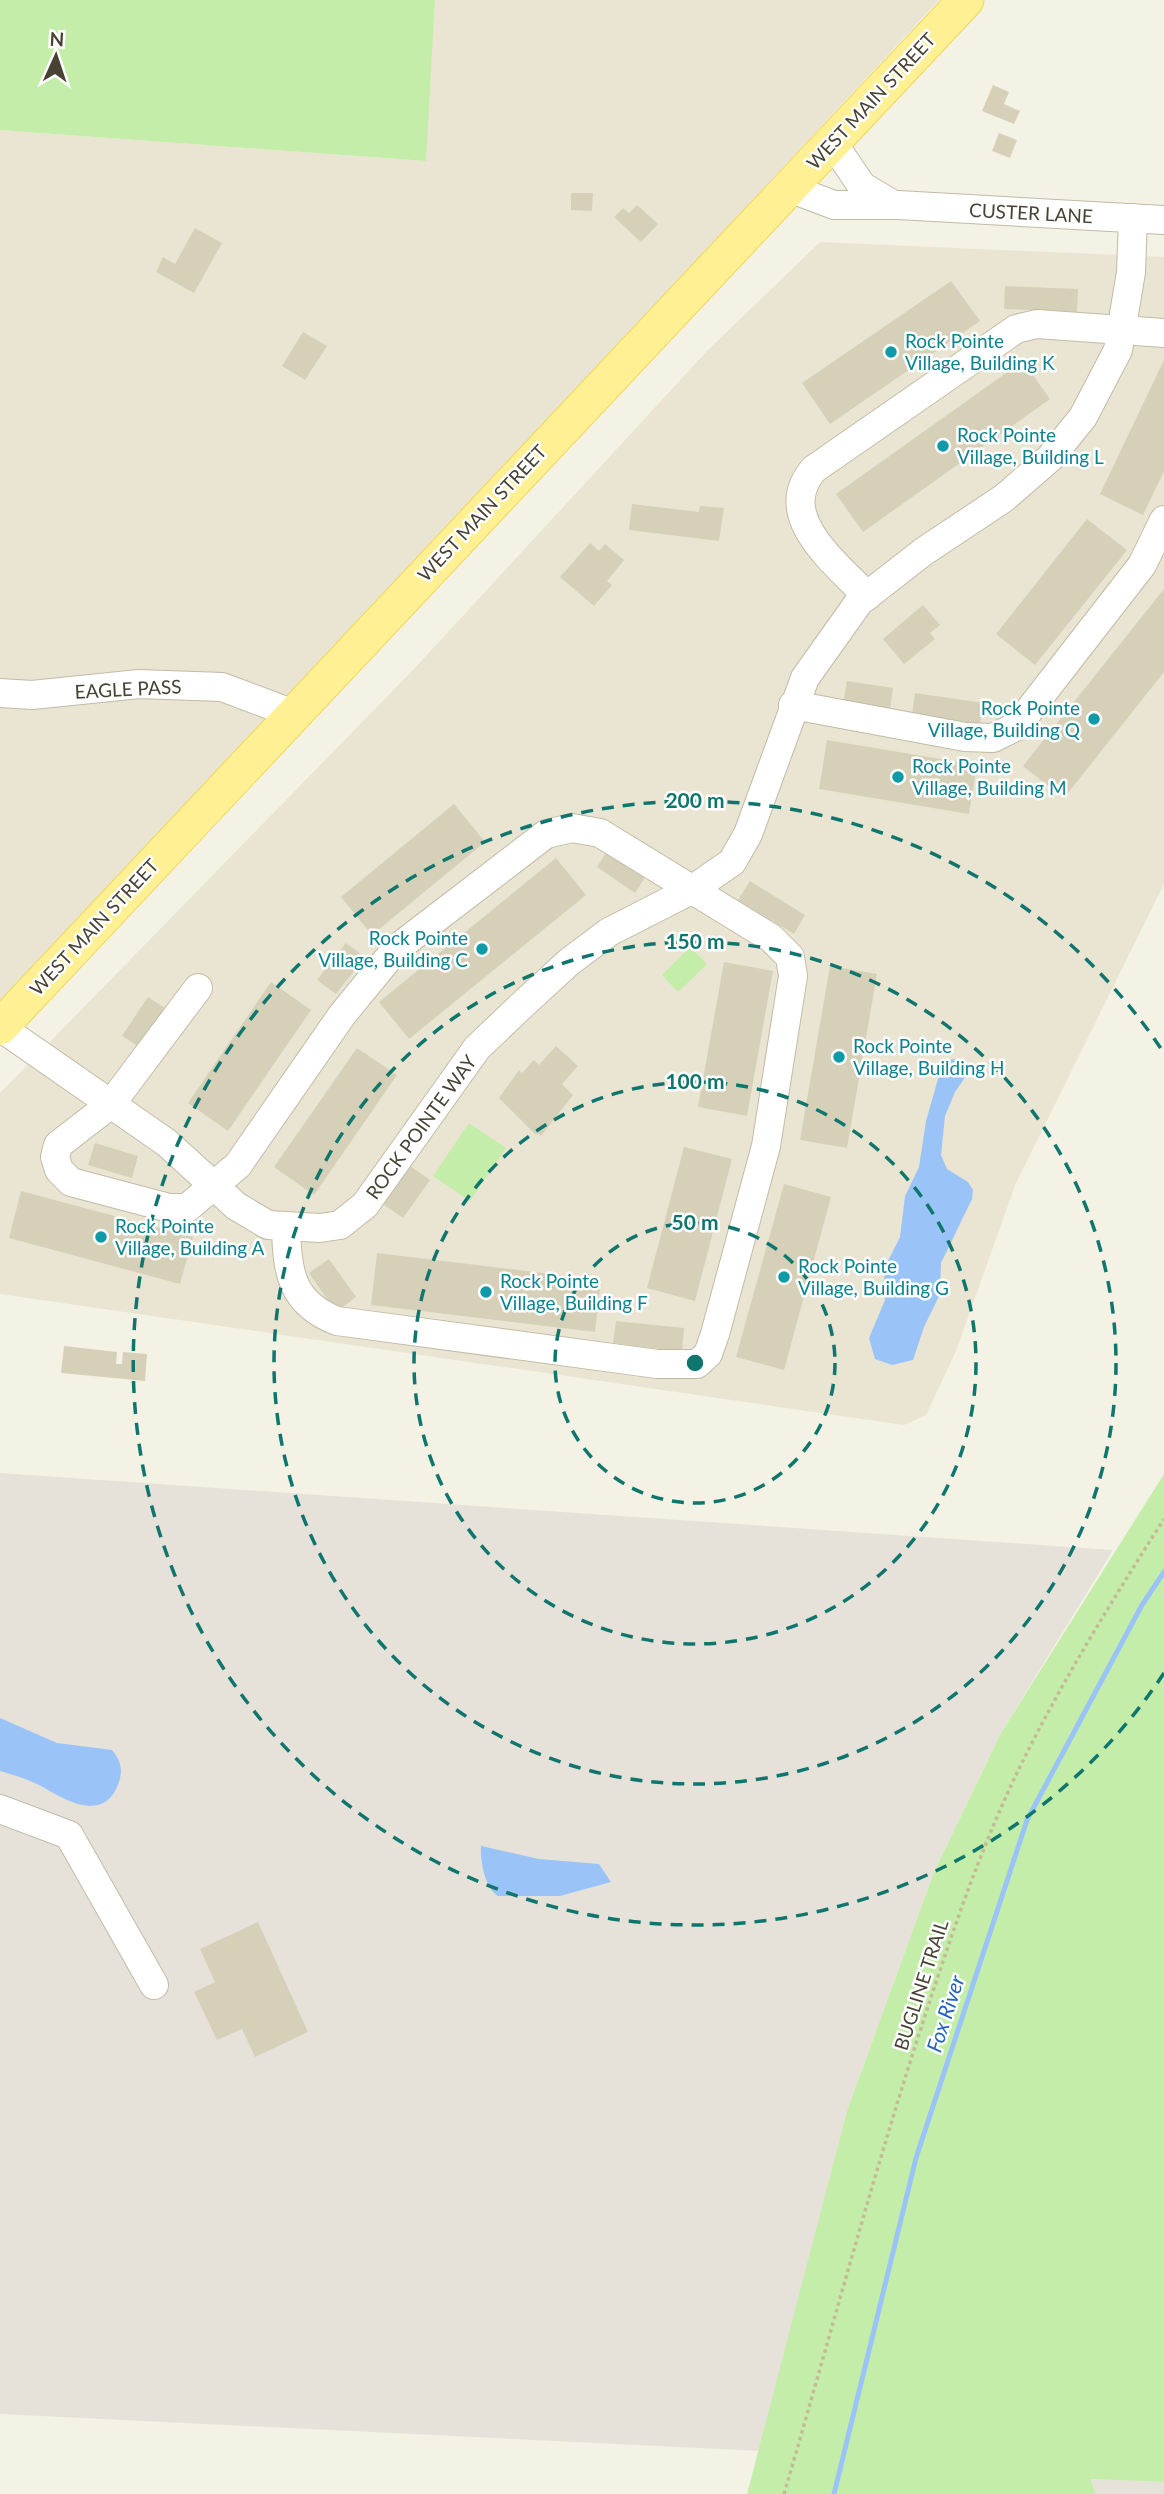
<svg xmlns="http://www.w3.org/2000/svg" width="1164" height="2494" viewBox="0 0 1164 2494" font-family="Lato,sans-serif">
	<style>
		.residential { fill: #e9e5d2 }
		.industrial { fill: #e6e2da }
		.green { fill: #c4eda9 }
		.water { fill: #9ac4f7 }
		.lines { fill: none; stroke-linecap: round; stroke-linejoin: round }
		.stream { stroke: #9ac4f7; stroke-width: 5 }
		.building { fill: #d7d0b9 }
		.minor-casing { stroke: #c1bba6; stroke-width: 30 }
		.major-casing { stroke: #f0d857; stroke-width: 37 }
		.path { stroke: #c4ba96; stroke-width: 3.5; stroke-dasharray: 3.5 3.5; stroke-linecap: butt }
		.minor { stroke: #fff; stroke-width: 28 }
		.major { stroke: #fff093; stroke-width: 35 }
		.ring { fill: none; stroke: #0f766e; stroke-width: 3.5; stroke-dasharray: 12 9 }
		.culture-dot { fill: #0f9aa8; stroke: #fff; stroke-width: 2.5 }
		.labels { text-anchor: middle; stroke-width: 5; stroke-linejoin: round; paint-order: stroke }
		.street-label { font-size: 19px; fill: #474234; stroke: #fff }
		.culture-label { font-size: 19px; fill: #0d838f; stroke: #fff; text-anchor: start }
		.water-label { font-size: 21px; font-style: italic; fill: #2265be; stroke: #fff }
		.centre { fill: #0f766e; stroke: #fff; stroke-width: 3.5 }
		.ring-label { font-size: 21px; text-anchor: middle; font-weight: bold; fill: #0f766e; stroke: #fff; stroke-width: 5; stroke-linejoin: round; paint-order: stroke }
	</style>
	<rect width="100%" height="100%" fill="#f4f2e5"/>
	<!-- residential -->
	<g class="residential">
		<path d="M 435,0 L 939,0 L 0,1007 L 0,130 L 425,161 Z"/>
		<path d="M 820,242 L 1164,257 L 1164,884 L 1016,1183 L 956,1351 L 926,1415 L 904,1425 L 0,1294 L 0,1093 L 413,670 L 707,351 Z"/>
	</g>
	<!-- industrial -->
	<g class="industrial">
		<path d="M 0,1473 L 1113,1550 L 1001,1733 L 934,1872 L 847,2111 L 761,2451 L 0,2414 Z"/>
		<path d="M 1089,2479 L 1164,2482 L 1164,2494 L 1096,2494 Z"/>
	</g>
	<!-- green -->
	<g class="green">
		<path d="M 0,0 L 435,0 L 426,161 L 0,130 Z"/>
		<path d="M 690,947 L 707,964 L 678,992 L 662,975 Z"/>
		<path d="M 469,1123 L 506,1148 L 470,1201 L 433,1176 Z"/>
		<path d="M 1164,1474 L 1164,2482 L 1090,2479 L 1096,2494 L 747,2494 L 847,2111 L 934,1872 L 1001,1733 Z"/>
	</g>
	<!-- water -->
	<g class="water">
		<path d="M 955,1059 L 962,1064 L 966,1076 L 955,1092 L 945,1116 L 941,1155 L 947,1169 L 968,1182 L 973,1190 L 972,1199 L 941,1263 L 940,1294 L 924,1327 L 913,1360 L 892,1365 L 875,1359 L 869,1338 L 885,1300 L 884,1269 L 900,1237 L 905,1196 L 919,1167 L 926,1121 L 938,1079 L 949,1060 Z"/>
		<path d="M 0,1718 L 57,1743 L 112,1750 C 122,1762 123,1771 118,1785 C 103,1823 65,1800 41,1786 C 28,1779 14,1775 0,1771 Z"/>
		<path d="M 481,1846 L 539,1859 L 599,1864 L 611,1882 L 560,1896 L 498,1896 C 485,1888 480,1861 481,1846 Z"/>
	</g>
	<g class="lines">
		<!-- stream -->
		<path class="stream" d="M 834,2494 L 916,2158 L 1027,1820 L 1142,1605 L 1164,1572"/>
	</g>
	<!-- building -->
	<g class="building">
		<path d="M 993,85 L 1009,92 L 1004,104 L 1020,111 L 1014,124 L 982,111 Z"/>
		<path d="M 999,133 L 1017,140 L 1010,158 L 992,151 Z"/>
		<path d="M 571,193 L 593,193 L 592,211 L 571,210 Z"/>
		<path d="M 637,205 L 658,224 L 641,242 L 614,217 L 623,208 L 629,213 Z"/>
		<path d="M 195,228 L 222,243 L 194,293 L 156,272 L 163,257 L 175,264 Z"/>
		<path d="M 951,281 L 980,321 L 830,424 L 802,383 Z"/>
		<path d="M 1005,286 L 1078,289 L 1077,312 L 1004,309 Z"/>
		<path d="M 303,332 L 327,346 L 305,380 L 282,366 Z"/>
		<path d="M 1164,360 L 1164,471 L 1143,515 L 1100,494 Z"/>
		<path d="M 1023,361 L 1050,399 L 863,532 L 836,494 Z"/>
		<path d="M 632,504 L 699,512 L 700,506 L 724,508 L 719,541 L 629,530 Z"/>
		<path d="M 1087,519 L 1127,550 L 1035,665 L 996,634 Z"/>
		<path d="M 590,543 L 599,551 L 605,544 L 624,560 L 607,581 L 612,585 L 594,606 L 560,577 Z"/>
		<path d="M 1164,589 L 1164,672 L 1064,798 L 1023,766 Z"/>
		<path d="M 923,605 L 940,625 L 930,633 L 935,639 L 904,664 L 883,639 Z"/>
		<path d="M 847,681 L 893,688 L 890,710 L 843,704 Z"/>
		<path d="M 915,693 L 984,703 L 980,724 L 912,714 Z"/>
		<path d="M 827,740 L 977,765 L 969,814 L 819,789 Z"/>
		<path d="M 454,804 L 485,842 L 372,935 L 341,897 Z"/>
		<path d="M 609,848 L 647,874 L 635,893 L 597,867 Z"/>
		<path d="M 556,858 L 586,895 L 409,1039 L 379,1002 Z"/>
		<path d="M 750,881 L 805,915 L 794,934 L 738,900 Z"/>
		<path d="M 346,943 L 365,957 L 336,994 L 317,980 Z"/>
		<path d="M 724,962 L 773,971 L 747,1116 L 698,1107 Z"/>
		<path d="M 830,966 L 877,974 L 847,1148 L 800,1140 Z"/>
		<path d="M 271,982 L 311,1010 L 228,1131 L 188,1103 Z"/>
		<path d="M 148,997 L 168,1010 L 143,1049 L 122,1036 Z"/>
		<path d="M 556,1046 L 578,1066 L 562,1084 L 573,1095 L 541,1136 L 538,1133 L 536,1135 L 499,1098 L 519,1070 L 522,1073 L 534,1060 L 539,1065 Z"/>
		<path d="M 357,1048 L 397,1075 L 314,1195 L 274,1167 Z"/>
		<path d="M 95,1143 L 138,1156 L 132,1178 L 88,1165 Z"/>
		<path d="M 684,1147 L 732,1159 L 695,1301 L 647,1288 Z"/>
		<path d="M 410,1166 L 430,1180 L 403,1218 L 383,1204 Z"/>
		<path d="M 784,1184 L 831,1197 L 784,1370 L 736,1357 Z"/>
		<path d="M 21,1191 L 193,1237 L 180,1284 L 9,1238 Z"/>
		<path d="M 377,1253 L 601,1280 L 595,1332 L 371,1305 Z"/>
		<path d="M 329,1259 L 356,1297 L 336,1312 L 309,1273 Z"/>
		<path d="M 616,1321 L 684,1328 L 682,1352 L 613,1343 Z"/>
		<path d="M 64,1346 L 117,1352 L 116,1364 L 122,1364 L 123,1352 L 147,1354 L 145,1381 L 61,1373 Z"/>
		<path d="M 258,1922 L 308,2032 L 255,2057 L 242,2029 L 217,2040 L 194,1992 L 215,1982 L 200,1949 Z"/>
	</g>
	<g class="lines">
		<!-- minor casing -->
		<g class="minor-casing">
			<g id="minor">
				<path d="M 832,142 L 862,186 L 892,204"/>
				<path d="M 789,188 L 834,205 L 898,205 L 1164,220"/>
				<path d="M 867,596 C 836,563 773,516 814,469 L 1016,329 L 1037,324 L 1164,333"/>
				<path d="M 0,693 L 32,695 L 139,684 L 222,687 L 294,714"/>
				<path d="M 793,705 L 965,737 L 993,738 L 1017,726 L 1142,565 L 1164,520"/>
				<path d="M 198,988 L 111,1104 L 58,1145 L 55,1157 L 59,1170 L 71,1182 L 169,1208 L 187,1208 L 238,1165 L 342,1015 L 396,949 L 546,834 L 572,828 L 600,833 L 771,938 L 790,957 L 793,976 L 766,1146 L 715,1334 L 708,1354 L 697,1364 L 657,1364 L 337,1321 C 291,1303 287,1272 286,1227"/>
				<path d="M 0,1027 L 167,1143 L 236,1206 L 268,1225 L 320,1228 L 340,1225 L 365,1205 L 477,1048 L 520,1007 L 569,962 L 609,932 L 693,889 L 732,862 L 748,834 L 805,678 L 859,602 L 923,552 L 1004,498 L 1050,458 L 1083,417 L 1118,350 L 1131,272 L 1133,218"/>
				<path d="M 0,1809 L 69,1835 L 154,1985"/>
			</g>
		</g>
		<!-- major casing -->
		<g class="major-casing">
			<path id="major" d="M 0,1027 L 966,0"/>
		</g>
		<!-- path -->
		<path class="path" d="M 784,2494 C 830,2337 872,2178 923,2022 C 950,1939 978,1855 1016,1775 C 1059,1686 1111,1602 1164,1519"/>
		<!-- minor -->
		<use href="#minor" class="minor"/>
		<!-- major -->
		<use href="#major" class="major"/>
	</g>
	<!-- distance rings -->
	<g class="ring">
		<circle cx="695" cy="1363" r="140"/>
		<circle cx="695" cy="1363" r="281"/>
		<circle cx="695" cy="1363" r="421"/>
		<path d="M1164 1673A562 562 0 1 1 1164 1053"/>
	</g>
	<!-- markers -->
	<g class="culture-dot">
		<circle cx="891" cy="352" r="7"/>
		<circle cx="943" cy="446" r="7"/>
		<circle cx="1094" cy="719" r="7"/>
		<circle cx="898" cy="777" r="7"/>
		<circle cx="482" cy="949" r="7"/>
		<circle cx="839" cy="1057" r="7"/>
		<circle cx="101" cy="1237" r="7"/>
		<circle cx="784" cy="1277" r="7"/>
		<circle cx="486" cy="1292" r="7"/>
	</g>
	<g class="labels">
		<!-- street labels -->
		<g class="street-label">
			<text transform="translate(871 101) rotate(-47)" y="7">WEST MAIN STREET</text>
			<text transform="translate(1031 213) rotate(3)" y="7">CUSTER LANE</text>
			<text transform="translate(482 513) rotate(-47)" y="7">WEST MAIN STREET</text>
			<text transform="translate(128 689) rotate(-3)" y="7">EAGLE PASS</text>
			<text transform="translate(94 927) rotate(-47)" y="7">WEST MAIN STREET</text>
			<text transform="translate(421 1127) rotate(-54)" y="7">ROCK POINTE WAY</text>
			<text transform="translate(921 1985) rotate(-72)" y="7">BUGLINE TRAIL</text>
		</g>
		<!-- culture labels -->
		<g class="culture-label">
			<text x="905" y="348">Rock Pointe<tspan x="905" dy="22">Village, Building K</tspan></text>
			<text x="957" y="442">Rock Pointe<tspan x="957" dy="22">Village, Building L</tspan></text>
			<text x="1080" y="715" text-anchor="end">Rock Pointe<tspan x="1080" dy="22">Village, Building Q</tspan></text>
			<text x="912" y="773">Rock Pointe<tspan x="912" dy="22">Village, Building M</tspan></text>
			<text x="468" y="945" text-anchor="end">Rock Pointe<tspan x="468" dy="22">Village, Building C</tspan></text>
			<text x="853" y="1053">Rock Pointe<tspan x="853" dy="22">Village, Building H</tspan></text>
			<text x="115" y="1233">Rock Pointe<tspan x="115" dy="22">Village, Building A</tspan></text>
			<text x="798" y="1273">Rock Pointe<tspan x="798" dy="22">Village, Building G</tspan></text>
			<text x="500" y="1288">Rock Pointe<tspan x="500" dy="22">Village, Building F</tspan></text>
		</g>
		<!-- water labels -->
		<g class="water-label">
			<text transform="translate(946 2014) rotate(-72)" y="7">Fox River</text>
		</g>
	</g>
	<circle cx="695" cy="1363" r="10" class="centre"/>
	<g class="ring-label">
		<text x="695" y="808">200 m</text>
		<text x="695" y="949">150 m</text>
		<text x="695" y="1089">100 m</text>
		<text x="695" y="1230">50 m</text>
	</g>
	<!-- north arrow -->
	<g transform="translate(56 56) rotate(3)" stroke="#ffffff" stroke-width="5" paint-order="stroke">
	<path d="M0-5L12 26L0 18L-12 26Z" fill="#474234"/>
	<text y="-10" font-size="19" font-weight="bold" text-anchor="middle" fill="#474234">N</text>
	</g>
</svg>
